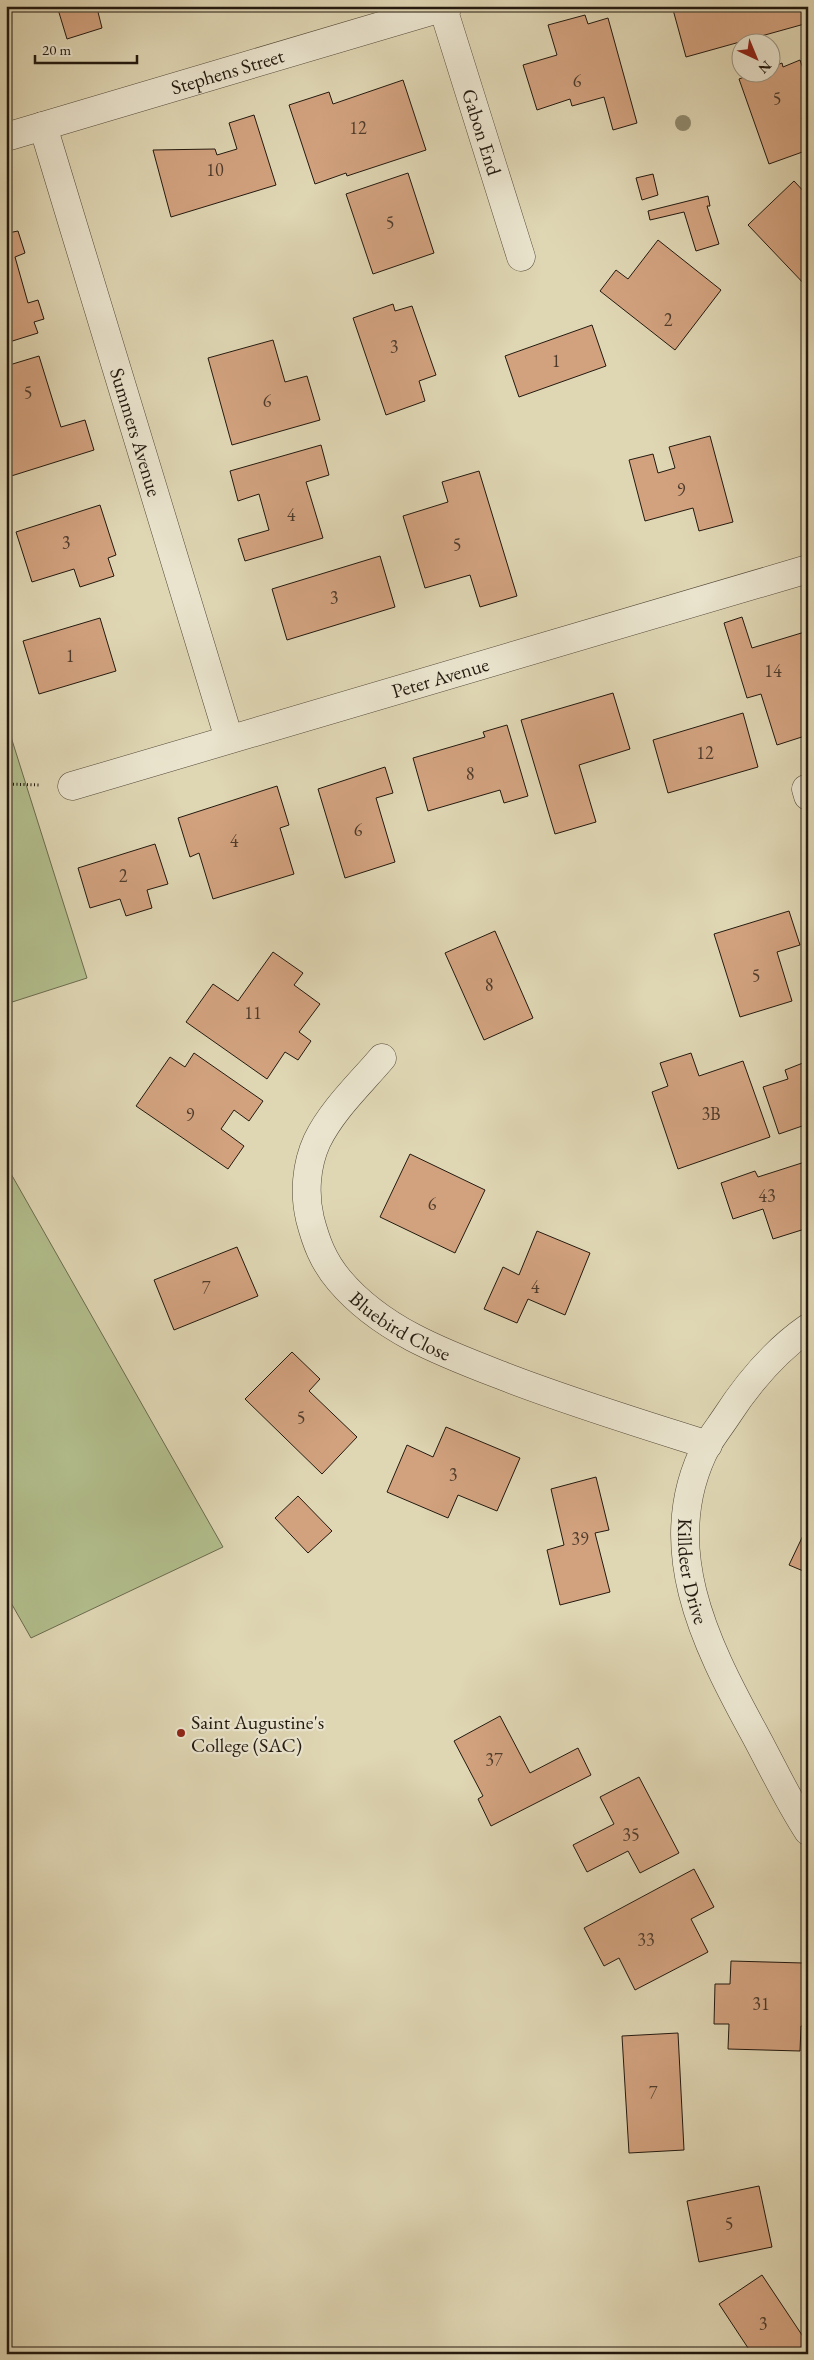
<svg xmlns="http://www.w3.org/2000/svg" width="814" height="2360" viewBox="0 0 814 2360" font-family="'EB Garamond',serif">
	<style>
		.green { fill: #b2bd8c; stroke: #6a6b4e }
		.building { fill: #d2a27f; stroke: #23190f }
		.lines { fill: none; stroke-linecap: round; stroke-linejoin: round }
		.street-casing { stroke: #524838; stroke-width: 29 }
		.path { stroke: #23190f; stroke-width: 3; stroke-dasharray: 1 2.5; stroke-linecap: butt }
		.street { stroke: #eae4ce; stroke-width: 28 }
		.tree { fill: #8f896d }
		.poi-dot { fill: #8f2418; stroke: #eae4ce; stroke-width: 2 }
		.labels { text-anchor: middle; stroke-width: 4.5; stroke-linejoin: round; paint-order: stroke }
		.number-label { font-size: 18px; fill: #4f3b2b }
		.street-label { font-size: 20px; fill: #23190f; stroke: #eae4ce }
		.poi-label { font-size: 20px; fill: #23190f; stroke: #eae4ce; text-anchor: start }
	</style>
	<rect width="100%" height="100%" fill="#dfd6b3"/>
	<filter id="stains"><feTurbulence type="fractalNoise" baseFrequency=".004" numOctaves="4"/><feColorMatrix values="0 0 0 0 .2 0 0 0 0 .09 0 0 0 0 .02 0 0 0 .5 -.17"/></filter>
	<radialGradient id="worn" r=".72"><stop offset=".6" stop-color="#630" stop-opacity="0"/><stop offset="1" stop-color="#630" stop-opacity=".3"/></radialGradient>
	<!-- green -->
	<g class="green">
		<path d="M 6,721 L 87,978 L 6,1004 Z"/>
		<path d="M 6,1165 L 223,1547 L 31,1638 L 6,1594 Z"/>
	</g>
	<!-- building -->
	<g class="building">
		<path d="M 57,6 L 117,6 L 98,12 L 102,28 L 67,39 Z"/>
		<path d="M 672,6 L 808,6 L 808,23 L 686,57 Z"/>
		<path d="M 585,15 L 588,24 L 608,18 L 637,123 L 613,130 L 604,97 L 572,106 L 570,99 L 537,110 L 523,65 L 557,55 L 548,25 Z"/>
		<path d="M 800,60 L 808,83 L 808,116 L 802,118 L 808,136 L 808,150 L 769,164 L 739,79 L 757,72 L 772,72 L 772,67 L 782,63 L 783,67 Z"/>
		<path d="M 403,80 L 426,150 L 347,176 L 346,173 L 315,184 L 289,105 L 329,92 L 333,104 Z"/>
		<path d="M 254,115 L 276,185 L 171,217 L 153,150 L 215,149 L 217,155 L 237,149 L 229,123 Z"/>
		<path d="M 408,173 L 434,253 L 373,274 L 346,194 Z"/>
		<path d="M 653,174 L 658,195 L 642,200 L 636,178 Z"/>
		<path d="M 794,181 L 808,196 L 808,288 L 748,225 Z"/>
		<path d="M 708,196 L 710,206 L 707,206 L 719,244 L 696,251 L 684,212 L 650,220 L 648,211 Z"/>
		<path d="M 6,228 L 8,233 L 18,231 L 25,253 L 15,257 L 28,303 L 38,300 L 44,319 L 34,322 L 38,333 L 6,343 Z"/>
		<path d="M 658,240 L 721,290 L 675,350 L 600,291 L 616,270 L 628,279 Z"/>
		<path d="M 393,304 L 395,311 L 412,306 L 436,375 L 419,381 L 425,401 L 386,415 L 353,318 Z"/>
		<path d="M 592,325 L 606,366 L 519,397 L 505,356 Z"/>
		<path d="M 273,340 L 285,382 L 307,376 L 320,420 L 232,445 L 208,358 Z"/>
		<path d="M 39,356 L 61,427 L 85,420 L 94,450 L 8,477 L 6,366 Z"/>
		<path d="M 710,436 L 733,522 L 699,531 L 693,508 L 645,521 L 629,460 L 653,454 L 658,473 L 675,468 L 669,447 Z"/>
		<path d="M 321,445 L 329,475 L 306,482 L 323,538 L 245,561 L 238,539 L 269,530 L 259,494 L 238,501 L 230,471 Z"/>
		<path d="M 479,471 L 517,596 L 480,607 L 470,575 L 425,588 L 403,516 L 448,502 L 442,482 Z"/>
		<path d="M 100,505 L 116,555 L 108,558 L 114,576 L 80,587 L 74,569 L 32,582 L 16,532 Z"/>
		<path d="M 380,556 L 395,607 L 287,640 L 272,589 Z"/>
		<path d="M 742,617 L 752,648 L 808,631 L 808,735 L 777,745 L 761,694 L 747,698 L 724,623 Z"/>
		<path d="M 100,618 L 116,671 L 39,694 L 23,641 Z"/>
		<path d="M 613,693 L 630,749 L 579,765 L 596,822 L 555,834 L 521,720 Z"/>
		<path d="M 743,713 L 758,767 L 668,793 L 653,740 Z"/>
		<path d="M 507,725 L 528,796 L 504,803 L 500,790 L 428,811 L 413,758 L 485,737 L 483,732 Z"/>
		<path d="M 385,767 L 393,793 L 376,798 L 395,862 L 345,878 L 318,789 Z"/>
		<path d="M 277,786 L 289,825 L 280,828 L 294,874 L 213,899 L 199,853 L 190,857 L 178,818 Z"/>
		<path d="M 155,844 L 168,884 L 147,890 L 152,908 L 126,916 L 120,899 L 90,908 L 78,868 Z"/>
		<path d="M 789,911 L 800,945 L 777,952 L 792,1001 L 740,1017 L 714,934 Z"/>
		<path d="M 495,931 L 533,1018 L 484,1040 L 445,953 Z"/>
		<path d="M 273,952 L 303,973 L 294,985 L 320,1004 L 299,1032 L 311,1041 L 298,1060 L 285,1052 L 267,1079 L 186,1022 L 213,984 L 238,1001 Z"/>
		<path d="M 194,1053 L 263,1101 L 249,1121 L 234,1110 L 221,1129 L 244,1146 L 228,1169 L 136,1106 L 170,1057 L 185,1067 Z"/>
		<path d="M 691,1053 L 699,1076 L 743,1061 L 770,1137 L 678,1169 L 652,1092 L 668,1086 L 660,1063 Z"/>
		<path d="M 808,1061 L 808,1124 L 779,1134 L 763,1087 L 788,1079 L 785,1070 Z"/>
		<path d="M 410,1154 L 485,1190 L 455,1253 L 380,1217 Z"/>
		<path d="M 808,1161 L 808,1228 L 773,1239 L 763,1209 L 733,1219 L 721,1183 L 755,1171 L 758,1177 Z"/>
		<path d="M 537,1231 L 590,1253 L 565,1315 L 528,1299 L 517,1323 L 484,1309 L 503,1267 L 519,1275 Z"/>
		<path d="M 237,1247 L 258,1296 L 174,1330 L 154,1280 Z"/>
		<path d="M 292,1352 L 320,1379 L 309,1391 L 357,1437 L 322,1474 L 245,1399 Z"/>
		<path d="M 446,1427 L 520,1458 L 497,1511 L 458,1495 L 448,1518 L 387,1492 L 407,1445 L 433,1457 Z"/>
		<path d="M 596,1477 L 609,1530 L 595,1533 L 610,1592 L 560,1605 L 547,1550 L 564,1545 L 551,1489 Z"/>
		<path d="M 298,1496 L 332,1531 L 308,1553 L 275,1518 Z"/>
		<path d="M 808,1525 L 808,1573 L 789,1565 Z"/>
		<path d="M 500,1716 L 530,1773 L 578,1748 L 591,1775 L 491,1826 L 478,1799 L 483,1796 L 454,1741 Z"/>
		<path d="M 639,1777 L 679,1853 L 640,1873 L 628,1851 L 587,1872 L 573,1845 L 614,1824 L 600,1797 Z"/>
		<path d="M 694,1869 L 714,1907 L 691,1919 L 708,1952 L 635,1990 L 619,1958 L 604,1966 L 584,1928 Z"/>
		<path d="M 731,1961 L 803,1963 L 803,1974 L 808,1974 L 808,2026 L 801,2026 L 800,2051 L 728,2049 L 729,2024 L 714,2024 L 715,1984 L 730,1984 Z"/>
		<path d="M 678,2033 L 684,2150 L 629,2153 L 622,2036 Z"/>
		<path d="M 759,2186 L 772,2247 L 699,2262 L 687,2201 Z"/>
		<path d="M 762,2275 L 808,2344 L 808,2354 L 752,2354 L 719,2304 Z"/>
	</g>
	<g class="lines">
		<!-- street casing -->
		<g class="street-casing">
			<g id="street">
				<path id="s1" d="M 443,8 L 521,257"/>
				<path id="s2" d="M 43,126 L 229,739"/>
				<path id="s3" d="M 6,137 L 448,6"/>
				<path id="s4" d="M 72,786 L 808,569"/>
				<path d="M 806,789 L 808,796"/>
				<path id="s5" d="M 382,1058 C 360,1084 332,1110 317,1141 C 306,1165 304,1194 310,1219 C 316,1242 323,1261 339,1280 C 381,1330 443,1353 503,1376 C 570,1402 639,1423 708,1445"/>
				<path id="s6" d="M 808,1328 C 775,1351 748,1383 726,1417 C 720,1426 713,1435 707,1445 C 655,1544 705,1643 753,1731 C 771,1764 787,1799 808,1831"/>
			</g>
		</g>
		<!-- path -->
		<path class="path" d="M 6,784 L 41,785"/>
		<!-- street -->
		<use href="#street" class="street"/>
	</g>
	<!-- trees -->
	<circle class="tree" cx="683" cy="123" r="8"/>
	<!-- markers -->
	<circle class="poi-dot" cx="181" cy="1733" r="5"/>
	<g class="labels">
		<!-- number labels -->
		<g class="number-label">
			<text x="577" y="87">6</text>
			<text x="777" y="105">5</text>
			<text x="358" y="134">12</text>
			<text x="215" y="176">10</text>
			<text x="390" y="229">5</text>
			<text x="668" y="326">2</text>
			<text x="394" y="353">3</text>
			<text x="556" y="367">1</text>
			<text x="28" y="399">5</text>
			<text x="267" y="407">6</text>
			<text x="681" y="496">9</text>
			<text x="291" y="521">4</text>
			<text x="66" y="549">3</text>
			<text x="457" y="551">5</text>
			<text x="334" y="604">3</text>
			<text x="70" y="662">1</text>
			<text x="773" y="677">14</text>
			<text x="705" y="759">12</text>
			<text x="470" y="780">8</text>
			<text x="358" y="836">6</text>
			<text x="234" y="847">4</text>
			<text x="123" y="882">2</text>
			<text x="756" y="982">5</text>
			<text x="489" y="991">8</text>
			<text x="253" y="1019">11</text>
			<text x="711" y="1120">3B</text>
			<text x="190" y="1121">9</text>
			<text x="767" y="1202">43</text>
			<text x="432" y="1210">6</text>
			<text x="535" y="1293">4</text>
			<text x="206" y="1294">7</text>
			<text x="301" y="1424">5</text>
			<text x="453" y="1481">3</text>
			<text x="580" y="1545">39</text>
			<text x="494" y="1766">37</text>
			<text x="631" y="1841">35</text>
			<text x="646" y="1946">33</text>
			<text x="761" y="2010">31</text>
			<text x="653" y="2099">7</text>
			<text x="729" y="2230">5</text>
			<text x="763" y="2330">3</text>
		</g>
		<!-- street labels -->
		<g class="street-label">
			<text dy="7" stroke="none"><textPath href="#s3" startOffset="231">Stephens Street</textPath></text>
			<text dy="7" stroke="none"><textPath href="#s1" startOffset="130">Gabon End</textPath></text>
			<text dy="7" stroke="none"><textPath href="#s2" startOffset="320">Summers Avenue</textPath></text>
			<text dy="7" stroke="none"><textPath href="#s4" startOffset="384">Peter Avenue</textPath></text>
			<text dy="7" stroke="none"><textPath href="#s5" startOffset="331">Bluebird Close</textPath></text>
			<text dy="7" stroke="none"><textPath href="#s6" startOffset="286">Killdeer Drive</textPath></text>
		</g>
		<!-- poi labels -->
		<g class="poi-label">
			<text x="191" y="1729">Saint Augustine's<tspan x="191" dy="23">College (SAC)</tspan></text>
		</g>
	</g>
	<!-- margin -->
	<rect width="814" height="2360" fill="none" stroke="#dfd6b3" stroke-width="25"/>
	<rect x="8" y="8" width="799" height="2345" fill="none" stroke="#23190f" stroke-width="2.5"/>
	<rect x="12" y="12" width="789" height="2335" fill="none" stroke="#23190f"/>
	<!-- north arrow -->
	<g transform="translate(756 58) rotate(136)"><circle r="24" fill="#eae4ce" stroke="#9a9382"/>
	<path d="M0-4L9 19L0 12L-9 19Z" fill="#8f2418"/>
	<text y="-8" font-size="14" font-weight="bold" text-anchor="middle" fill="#23190f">N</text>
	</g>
	<!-- scale -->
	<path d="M35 55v8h102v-8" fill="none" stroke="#23190f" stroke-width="2.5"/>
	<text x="42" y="55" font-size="15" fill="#23190f" stroke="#eae4ce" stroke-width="4" paint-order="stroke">20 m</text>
	<rect width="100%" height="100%" filter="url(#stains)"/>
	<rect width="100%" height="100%" fill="url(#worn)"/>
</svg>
